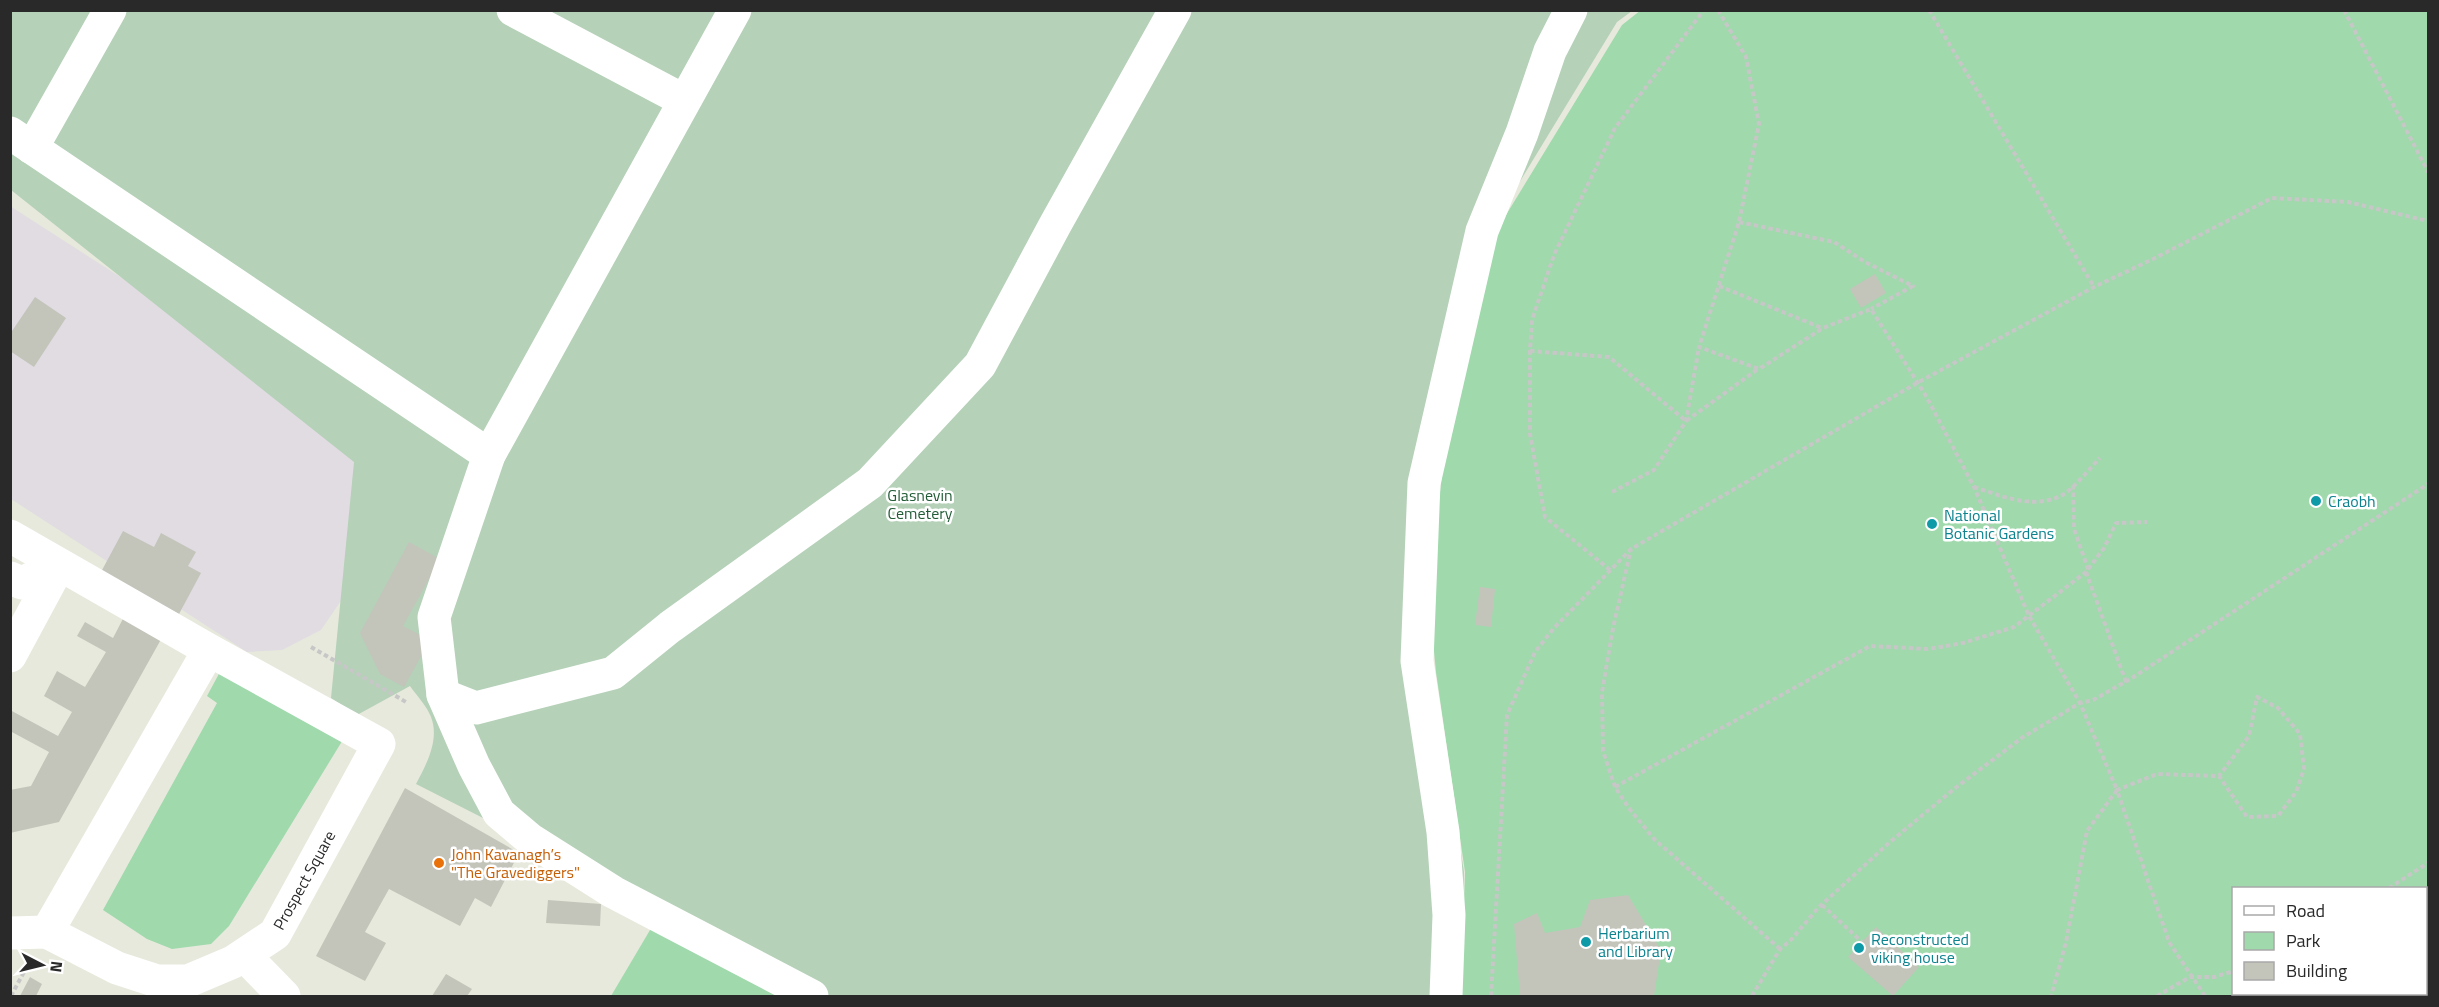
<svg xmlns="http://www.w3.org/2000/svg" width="2439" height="1007" viewBox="0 0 2439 1007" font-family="'Titillium Web',sans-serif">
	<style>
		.industrial { fill: #e1dce2 }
		.green { fill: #9fd9ac; fill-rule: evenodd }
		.cemetery { fill: #b5d1b8 }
		.building { fill: #c3c5bb }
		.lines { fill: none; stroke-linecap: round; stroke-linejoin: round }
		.path { stroke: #c7c7c7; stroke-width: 4; stroke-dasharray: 4.5 3; stroke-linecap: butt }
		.minor { stroke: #fff; stroke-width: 33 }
		.culture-dot { fill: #0f9aa8; stroke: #fff; stroke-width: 2 }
		.food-dot { fill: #e8710a; stroke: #fff; stroke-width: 2 }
		.labels { text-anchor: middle; stroke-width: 5; stroke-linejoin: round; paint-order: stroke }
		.park-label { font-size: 16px; fill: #225c37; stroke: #fff }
		.culture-label { font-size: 16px; fill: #0d838f; stroke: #fff; text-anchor: start }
		.food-label { font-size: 16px; fill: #c56008; stroke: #fff; text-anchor: start }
		.street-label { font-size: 16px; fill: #292929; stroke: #fff }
	</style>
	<rect width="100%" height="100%" fill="#e7e9dc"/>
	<!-- industrial -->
	<path class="industrial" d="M 10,206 L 383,446 L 360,573 L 321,630 L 282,650 L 247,652 L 11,499 Z"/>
	<!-- green -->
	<g class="green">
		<path d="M 1641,10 L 2428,11 L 2428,996 L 1461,996 L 1465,872 L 1436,672 L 1428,588 L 1444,460 L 1492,238 L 1622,25 ZM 2234,888 L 2426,888 L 2426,994 L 2234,994 Z"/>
		<path d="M 221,670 L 344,738 L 229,926 L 211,944 L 172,949 L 147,939 L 103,910 L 217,703 L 207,696 Z"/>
		<path d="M 653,925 L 788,996 L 611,996 Z"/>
	</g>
	<!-- cemetery -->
	<path class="cemetery" d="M 10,11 L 1632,11 L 1617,22 L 1488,234 L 1436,484 L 1426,585 L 1434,679 L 1464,872 L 1461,996 L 789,996 L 487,820 L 416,784 C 426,765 440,740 431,717 C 427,706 416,695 410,686 L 357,715 L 331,698 L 354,462 L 11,190 Z"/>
	<!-- building -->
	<g class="building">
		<path d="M 1875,274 L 1886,293 L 1861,308 L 1850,289 Z"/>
		<path d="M 35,297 L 66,318 L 34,367 L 10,351 L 10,334 Z"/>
		<path d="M 123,531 L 154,547 L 161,533 L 196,552 L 188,566 L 201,573 L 179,614 L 101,572 Z"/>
		<path d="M 409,542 L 440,559 L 403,626 L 430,640 L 404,687 L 380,674 L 360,633 Z"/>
		<path d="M 1480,587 L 1495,589 L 1491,627 L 1475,625 Z"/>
		<path d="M 126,613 L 164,634 L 59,822 L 10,833 L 10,790 L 31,786 L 49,752 L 10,731 L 10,710 L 58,736 L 72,712 L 44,696 L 57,671 L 85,687 L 106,652 L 77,636 L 85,622 L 113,638 Z"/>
		<path d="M 405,788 L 519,853 L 491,907 L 475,898 L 460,926 L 389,889 L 365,932 L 386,943 L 365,981 L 316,956 Z"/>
		<path d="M 1628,895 L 1661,950 L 1654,996 L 1520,996 L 1514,924 L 1537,913 L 1545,933 L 1580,927 L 1590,900 Z"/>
		<path d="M 548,900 L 601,904 L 600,926 L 546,923 Z"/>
		<path d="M 1876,927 L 1919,967 L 1893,996 L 1848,957 Z"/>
		<path d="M 446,974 L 472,989 L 467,996 L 432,996 Z"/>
		<path d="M 30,977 L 42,984 L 36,996 L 20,996 Z"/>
	</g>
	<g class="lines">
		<!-- path -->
		<g class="path">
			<path d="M 1718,10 L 1746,57 L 1759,124 L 1739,222 L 1699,347 L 1759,369 L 1823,328 L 1871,309 L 1926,396 L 1974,487 L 2029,616 L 2080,703 L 2117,790 L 2087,831 L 2066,942 L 2051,996"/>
			<path d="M 1929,10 L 2094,287"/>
			<path d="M 2344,10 L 2428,172"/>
			<path d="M 2428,10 L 2428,11"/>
			<path d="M 1739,222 L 1834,242 L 1865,262 L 1913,286 L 1871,309"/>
			<path d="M 1719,286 L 1822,328"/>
			<path d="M 1530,351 L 1609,357 L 1686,421 L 1758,369"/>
			<path d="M 2073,485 L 2074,529 L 2088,569 L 2086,572 L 2126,682"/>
			<path d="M 1974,487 C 2002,496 2035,511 2064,494 C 2075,487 2090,468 2100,458"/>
			<path d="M 1612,492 L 1654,470 L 1686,421 L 1699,347"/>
			<path d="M 1610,570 L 1545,517 L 1530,434 L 1530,351 L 1532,320 L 1554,255 L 1615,128 L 1704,10"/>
			<path d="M 311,647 L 406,702"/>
			<path d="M 1615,787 L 1603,751 L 1602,692 L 1613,628 L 1631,549"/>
			<path d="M 2389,888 L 2428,863"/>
			<path d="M 1822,905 L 1862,942"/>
			<path d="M 1780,949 L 1654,839 L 1628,807 L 1615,787 L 1870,646 L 1928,649 L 1963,643 L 2014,627 L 2086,572 L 2104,548 L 2116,523 L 2147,522"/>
			<path d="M 11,996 L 25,970"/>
			<path d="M 1491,996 L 1507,715 L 1535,652 L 1554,628 L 1631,549 L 1917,383 L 2094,287 L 2153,259 L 2272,198 L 2348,202 L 2428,221"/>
			<path d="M 1752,996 L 1780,949 L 1790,941 L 1818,908 L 1890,842 L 1954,789 L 2023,737 L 2080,703 L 2093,700 L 2132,678 L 2428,484"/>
			<path d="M 2157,996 L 2190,977 L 2214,977 L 2234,971"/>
			<path d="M 2205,996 L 2169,942 L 2117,790 L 2157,774 L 2219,776 L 2247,817 L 2278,816 L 2296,792 L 2304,769 L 2300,734 L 2278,708 L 2257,697 L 2249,736 L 2219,776"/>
		</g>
		<!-- minor -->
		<g class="minor">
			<path d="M 513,10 L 683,100"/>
			<path d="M 735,10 L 489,455 L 434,617 L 443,695 L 474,766 L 499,813 L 531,840 L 613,892 L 812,996"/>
			<path d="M 10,133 L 489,455"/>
			<path d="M 32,148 L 110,10"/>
			<path d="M 10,536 L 209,650 L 379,744 L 275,934 L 233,962 L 188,981 L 157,981 L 117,968 L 47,932 L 209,650"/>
			<path d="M 10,578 L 22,583 L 59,565"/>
			<path d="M 10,656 L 59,565"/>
			<path d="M 443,695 L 476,708 L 613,673 L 670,627 L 870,483 L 980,365 L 1055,225 L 1175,10"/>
			<path d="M 10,933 L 47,932"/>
			<path d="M 244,955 L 284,996"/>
			<path d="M 1446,996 L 1449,915 L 1443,832 L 1417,661 L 1424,483 L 1482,231 L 1522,133 L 1550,51 L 1571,10"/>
		</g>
	</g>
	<!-- markers -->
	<g class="culture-dot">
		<circle cx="2316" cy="501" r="6"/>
		<circle cx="1932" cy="524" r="6"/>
		<circle cx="1586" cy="942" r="6"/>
		<circle cx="1859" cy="948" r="6"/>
	</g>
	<circle class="food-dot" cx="439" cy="863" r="6"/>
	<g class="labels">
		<!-- park labels -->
		<g class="park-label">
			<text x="920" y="501">Glasnevin<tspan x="920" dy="18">Cemetery</tspan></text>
		</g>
		<!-- culture labels -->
		<g class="culture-label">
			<text x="2328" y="507">Craobh</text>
			<text x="1944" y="521">National<tspan x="1944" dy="18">Botanic Gardens</tspan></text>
			<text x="1598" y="939">Herbarium<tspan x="1598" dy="18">and Library</tspan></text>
			<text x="1871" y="945">Reconstructed<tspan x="1871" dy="18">viking house</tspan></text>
		</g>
		<!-- food labels -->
		<g class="food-label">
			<text x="451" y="860">John Kavanagh’s<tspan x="451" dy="18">"The Gravediggers"</tspan></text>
		</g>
		<!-- street labels -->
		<g class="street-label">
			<text transform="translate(304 880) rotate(-61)" y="6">Prospect Square</text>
		</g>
	</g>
	<!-- border -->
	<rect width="2439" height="1007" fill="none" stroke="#292929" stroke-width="24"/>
	<!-- legend -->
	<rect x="2232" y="887" width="195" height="108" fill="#ffffff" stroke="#a9a9a9" stroke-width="1.5"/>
	<rect x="2244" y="906" width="30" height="9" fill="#ffffff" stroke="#a9a9a9" stroke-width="1.5"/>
	<text x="2286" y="917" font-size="18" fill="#292929">Road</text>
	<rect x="2244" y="932" width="30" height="18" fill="#9fd9ac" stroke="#a9a9a9" stroke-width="1.5"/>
	<text x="2286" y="947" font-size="18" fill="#292929">Park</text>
	<rect x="2244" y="962" width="30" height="18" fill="#c3c5bb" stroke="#a9a9a9" stroke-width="1.5"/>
	<text x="2286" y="977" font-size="18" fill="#292929">Building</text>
	<!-- north arrow -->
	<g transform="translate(42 965) rotate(97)" stroke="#ffffff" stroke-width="4.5" paint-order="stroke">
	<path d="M0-4.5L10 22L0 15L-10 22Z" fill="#292929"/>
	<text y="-9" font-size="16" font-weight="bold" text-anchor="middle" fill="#292929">N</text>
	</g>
</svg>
